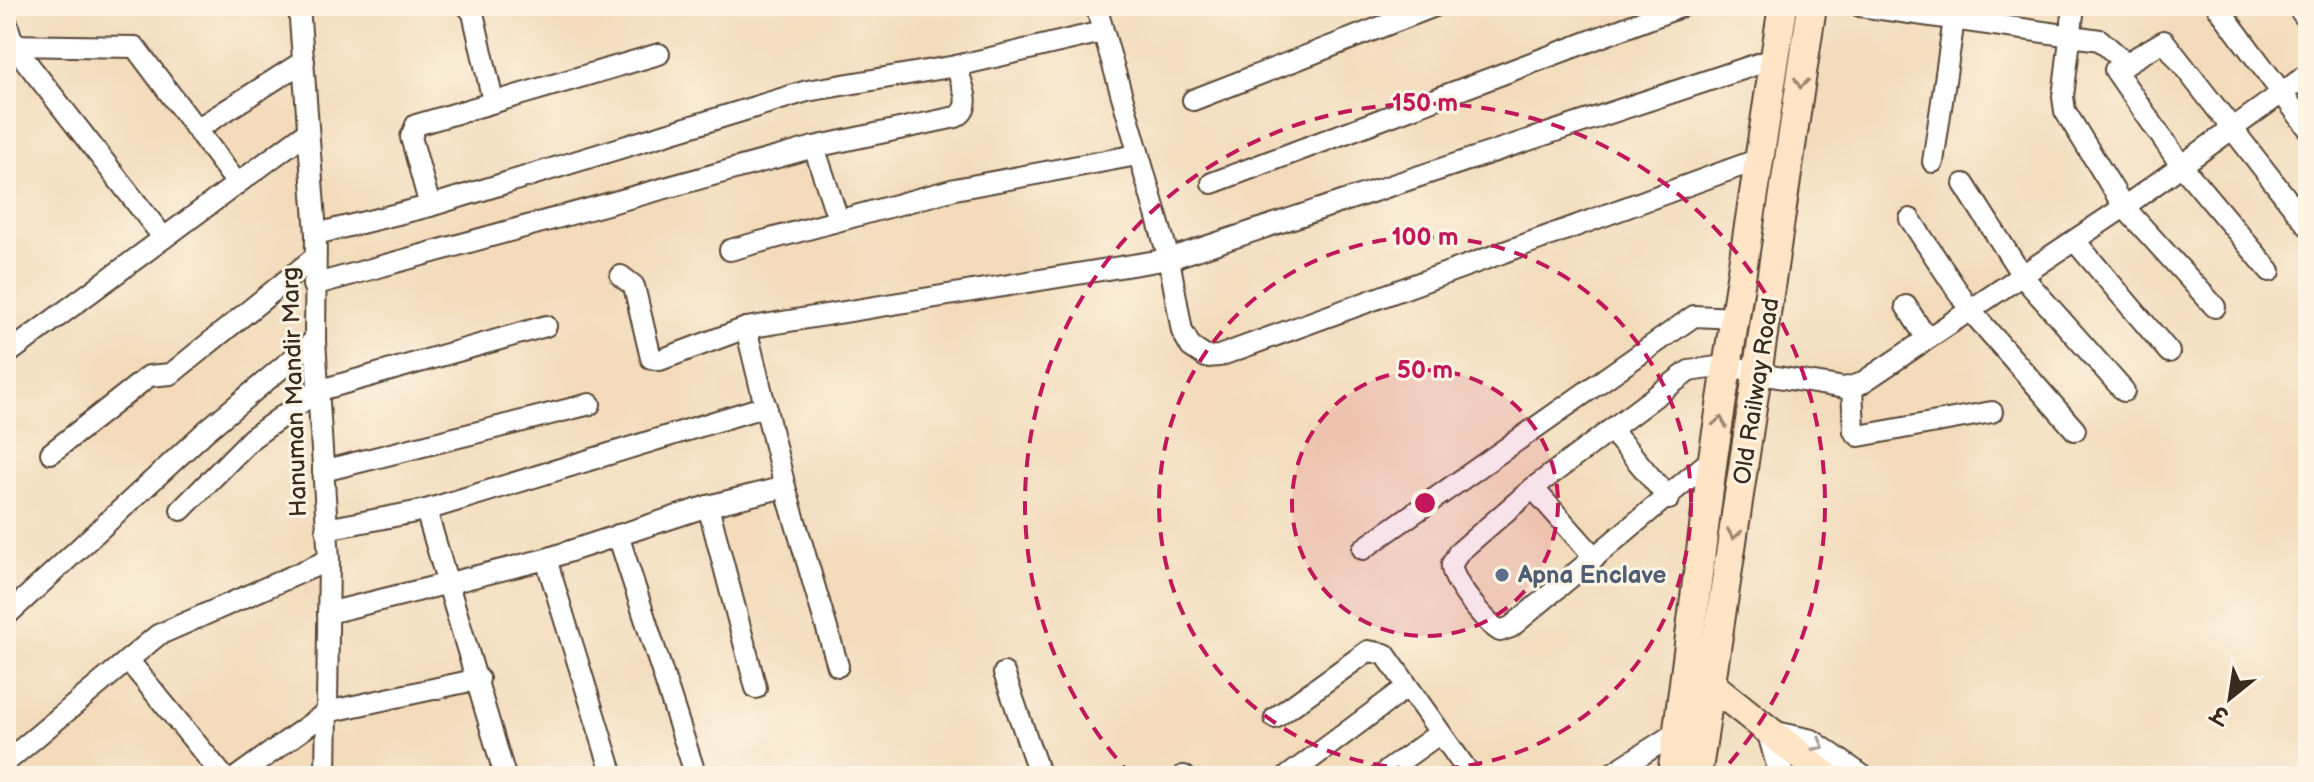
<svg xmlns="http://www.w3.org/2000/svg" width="2314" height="782" viewBox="0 0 2314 782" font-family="'Balsamiq Sans','Playpen Sans Deva',sans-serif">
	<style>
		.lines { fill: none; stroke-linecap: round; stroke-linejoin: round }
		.street-casing { stroke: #574536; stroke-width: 24 }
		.secondary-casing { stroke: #574536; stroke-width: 32 }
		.street { stroke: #fff; stroke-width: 20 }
		.secondary { stroke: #ffe4c6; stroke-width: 28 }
		.oneway { stroke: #9d8772 }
		.oneway2 { stroke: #a79f9a }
		.ring { fill: none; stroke: #c2185b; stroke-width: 4; stroke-dasharray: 14 10 }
		.service-dot { fill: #5c6f8a; stroke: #fcf5e5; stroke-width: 3 }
		.labels { text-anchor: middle; stroke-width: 6; stroke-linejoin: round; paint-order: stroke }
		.street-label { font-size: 24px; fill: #3b2a1e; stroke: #fcf5e5 }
		.service-label { font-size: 24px; font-weight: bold; fill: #4e5e75; stroke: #fcf5e5; text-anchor: start }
		.centre { fill: #c2185b; stroke: #fcf5e5; stroke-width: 4 }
		.ring-label { font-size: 24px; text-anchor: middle; font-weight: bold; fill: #c2185b; stroke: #fcf5e5; stroke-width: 6; stroke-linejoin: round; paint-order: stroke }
	</style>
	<rect width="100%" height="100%" fill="#fcf5e5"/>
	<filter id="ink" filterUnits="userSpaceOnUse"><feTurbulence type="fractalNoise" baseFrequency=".0125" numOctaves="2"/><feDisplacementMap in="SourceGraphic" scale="16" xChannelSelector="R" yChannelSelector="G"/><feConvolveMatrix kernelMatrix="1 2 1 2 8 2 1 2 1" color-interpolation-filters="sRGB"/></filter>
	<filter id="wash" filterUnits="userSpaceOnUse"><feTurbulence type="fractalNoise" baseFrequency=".006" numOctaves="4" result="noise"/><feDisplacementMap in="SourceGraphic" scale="32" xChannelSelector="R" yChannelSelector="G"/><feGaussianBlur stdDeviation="1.8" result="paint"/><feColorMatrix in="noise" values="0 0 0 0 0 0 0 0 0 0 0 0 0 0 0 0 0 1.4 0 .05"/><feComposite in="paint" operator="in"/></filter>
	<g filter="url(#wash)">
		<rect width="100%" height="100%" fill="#f3dbbb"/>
	</g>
	<g filter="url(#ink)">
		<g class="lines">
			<!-- street casing -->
			<g class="street-casing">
				<g id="street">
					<path d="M 299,6 L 316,234 L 315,340 L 329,560 L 326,776"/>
					<path d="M 467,6 L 473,13 L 493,101"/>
					<path d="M 1096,6 L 1169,259 L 1182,331 L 1191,347 L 1206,357 L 1219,356 L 1762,158"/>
					<path d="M 1860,6 L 2100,40 L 2127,64"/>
					<path d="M 2074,6 L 2063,97 L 2065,111 L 2124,207 L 2215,307"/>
					<path d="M 2217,6 L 2308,128"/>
					<path d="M 2297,6 L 2308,21"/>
					<path d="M 6,21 L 14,46 L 163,237"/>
					<path d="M 6,45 L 135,47 L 236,182"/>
					<path d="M 1193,100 L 1435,6"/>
					<path d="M 197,129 L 304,61"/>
					<path d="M 814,147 L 838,219"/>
					<path d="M 1933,162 L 1956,6"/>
					<path d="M 1212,183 L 1683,6"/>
					<path d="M 1964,184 L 2023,277 L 2124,391"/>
					<path d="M 430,206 L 411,137 L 416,125 L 659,54"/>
					<path d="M 1910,219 L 1970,310 L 2075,430"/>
					<path d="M 316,234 L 430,206 L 807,91 L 956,66 L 1102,32"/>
					<path d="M 2075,241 L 2169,352"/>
					<path d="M 730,250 L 955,189 L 1137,155"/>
					<path d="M 2270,271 L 2181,165 L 2115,70 L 2164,41 L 2308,226"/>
					<path d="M 621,276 L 634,286 L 651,358 L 660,360 L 746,328 L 1169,259 L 1776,58"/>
					<path d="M 313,285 L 814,147 L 956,117 C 975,107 961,83 956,66"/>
					<path d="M 1906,306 L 1927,339"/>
					<path d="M 746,328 L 785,487 L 838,666"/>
					<path d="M 6,355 L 307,132"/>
					<path d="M 1852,387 L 1854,431 L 1859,436 L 1992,412"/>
					<path d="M 1612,431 L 1669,499"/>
					<path d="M 51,453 L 149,376 L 171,374 L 314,258"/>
					<path d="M 1713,458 L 1511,627 L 1500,631 C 1487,624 1449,579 1452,564 C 1452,564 1458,554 1458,553 L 1533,488 L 1689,371 L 1730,365 L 1759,374 L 1845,388 L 1860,384 L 2124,207 L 2308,74"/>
					<path d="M 323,471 L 590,404"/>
					<path d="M 1533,488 L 1595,558"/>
					<path d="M 708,506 L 756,688"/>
					<path d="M 181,510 L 252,438 L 317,391 L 546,326"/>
					<path d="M 426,510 L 505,776"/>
					<path d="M 326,529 L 426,510 L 766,406"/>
					<path d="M 618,535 L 693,767"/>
					<path d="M 1363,549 L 1694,316 L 1736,318"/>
					<path d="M 546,559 L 613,776"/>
					<path d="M 328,613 L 546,559 L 708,506 L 785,487"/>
					<path d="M 6,616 L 207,430 L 315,340"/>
					<path d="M 128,660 L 223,776"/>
					<path d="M 1004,673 L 1040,776"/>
					<path d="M 1275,718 L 1368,651 L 1385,654 L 1471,776"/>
					<path d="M 6,762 L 158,635 L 329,560"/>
					<path d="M 238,776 L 327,712 L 479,679"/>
					<path d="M 1183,776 L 1184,776"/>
					<path d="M 1288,776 L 1407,687"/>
					<path d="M 1380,776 L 1440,733"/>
					<path d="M 1608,776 L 1685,727"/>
					<path d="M 1785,776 L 1776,762 L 1767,730 L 1812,740 L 1863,776"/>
				</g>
			</g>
			<!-- secondary casing -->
			<g class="secondary-casing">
				<g id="secondary">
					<path d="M 1699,675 L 1826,776"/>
					<path d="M 1672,776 L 1713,458 L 1783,6"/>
					<path d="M 1697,776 L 1812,6"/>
				</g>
			</g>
			<!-- street -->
			<use href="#street" class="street"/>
			<!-- secondary -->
			<use href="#secondary" class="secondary"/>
		</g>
		<!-- one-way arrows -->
		<defs><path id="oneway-chevron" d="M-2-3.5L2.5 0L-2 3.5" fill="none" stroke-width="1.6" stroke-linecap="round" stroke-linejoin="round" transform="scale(2)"/></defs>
		<g class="oneway">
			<use href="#oneway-chevron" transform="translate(1801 83) rotate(98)"/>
			<use href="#oneway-chevron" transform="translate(1720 422) rotate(-80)"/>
			<use href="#oneway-chevron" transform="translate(1734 534) rotate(99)"/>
		</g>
		<use class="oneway2" href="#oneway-chevron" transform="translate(1819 745) rotate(28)"/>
	</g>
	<!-- distance rings -->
	<circle cx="1425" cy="503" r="133" fill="#c2185b" fill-opacity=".12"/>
	<g class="ring">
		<circle cx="1425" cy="503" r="133"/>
		<circle cx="1425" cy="503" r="266"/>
		<path d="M1132 776A400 400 0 1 1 1718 776"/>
	</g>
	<!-- markers -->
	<circle class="service-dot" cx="1502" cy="575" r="8"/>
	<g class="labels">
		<!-- street labels -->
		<g class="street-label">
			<text transform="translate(1756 391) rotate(-81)" y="8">Old Railway Road</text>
			<text transform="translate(294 392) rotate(-92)" y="8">Hanuman Mandir Marg</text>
		</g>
		<!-- service labels -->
		<g class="service-label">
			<text x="1518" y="583">Apna Enclave</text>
		</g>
	</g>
	<circle cx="1425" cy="503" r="12" class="centre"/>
	<g class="ring-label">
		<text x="1425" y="111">150 m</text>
		<text x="1425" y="245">100 m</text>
		<text x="1425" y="378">50 m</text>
	</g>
	<!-- margin -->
	<rect width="2314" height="782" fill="none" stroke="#fcf5e5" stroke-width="32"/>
	<!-- north arrow -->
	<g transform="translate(2230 698) rotate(210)" stroke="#fcf5e5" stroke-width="6" paint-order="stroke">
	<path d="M0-6L14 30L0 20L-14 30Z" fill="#3b2a1e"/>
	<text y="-12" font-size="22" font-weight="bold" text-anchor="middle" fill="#3b2a1e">उ</text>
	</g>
</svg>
